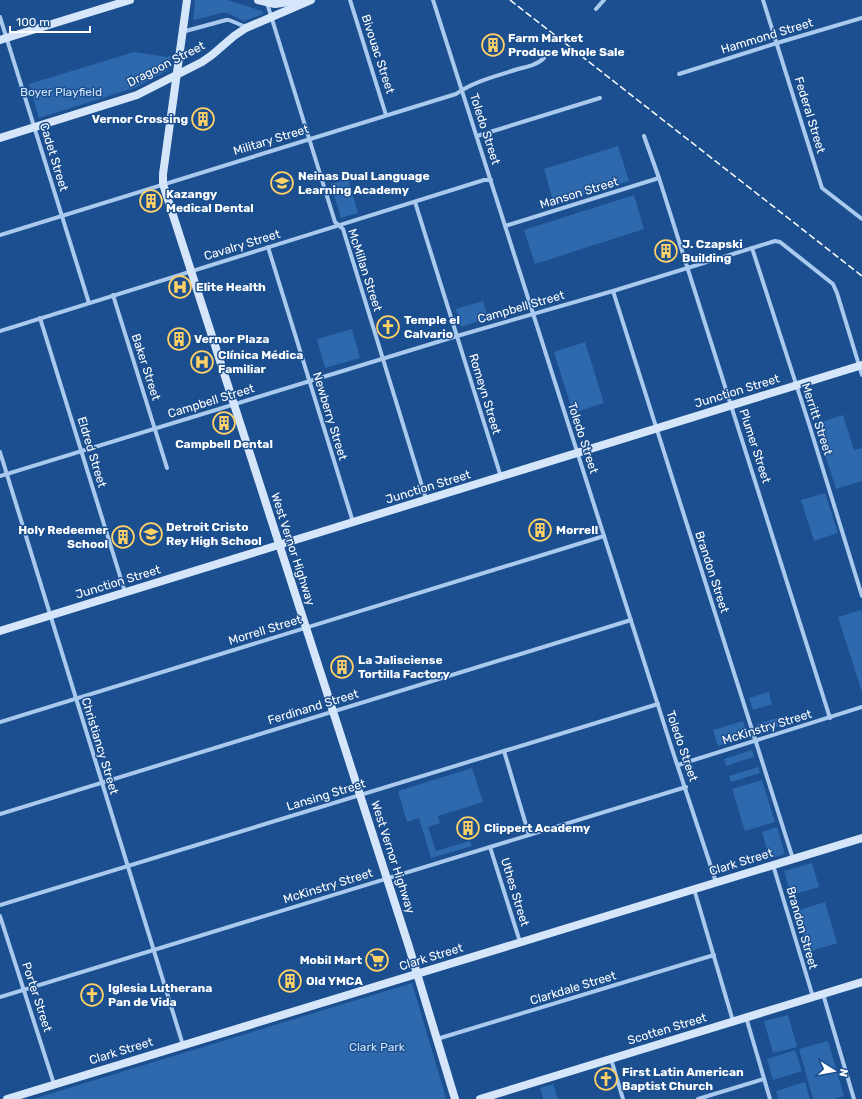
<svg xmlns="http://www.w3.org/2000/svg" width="862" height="1099" viewBox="0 0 862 1099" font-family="Rubik,sans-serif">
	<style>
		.green { fill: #2e69ad }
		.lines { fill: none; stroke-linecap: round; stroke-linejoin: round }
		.street { stroke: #a9c9ee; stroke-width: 4 }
		.secondary { stroke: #d6e6fa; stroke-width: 8 }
		.rail { stroke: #fff; stroke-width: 1.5; stroke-dasharray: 7 3; stroke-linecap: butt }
		.labels { text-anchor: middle; stroke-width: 3; stroke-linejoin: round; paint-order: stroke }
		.street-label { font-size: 12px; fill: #fff; stroke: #1b4f8f }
		.poi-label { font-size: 12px; font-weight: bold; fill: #fff; stroke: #1b4f8f; text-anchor: start }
		.park-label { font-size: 12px; fill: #cfe3fa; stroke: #1b4f8f }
	</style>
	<rect width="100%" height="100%" fill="#1b4f8f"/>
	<!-- green -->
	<g class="green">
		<path d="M 195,0 L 227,0 L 262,11 L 263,14 L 244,21 L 227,13 L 221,13 L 195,20 L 193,19 Z"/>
		<path d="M 134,52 L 167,57 L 171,56 L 170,67 L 168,70 L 137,87 L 39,118 L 29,84 Z"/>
		<path d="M 618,146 L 629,181 L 554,204 L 544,169 Z"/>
		<path d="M 348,179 L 358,213 L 341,218 L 331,184 Z"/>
		<path d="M 634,195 L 644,229 L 535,264 L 524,230 Z"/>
		<path d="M 483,301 L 488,318 L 461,327 L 456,309 Z"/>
		<path d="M 352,329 L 360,358 L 325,368 L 317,339 Z"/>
		<path d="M 585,342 L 604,403 L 573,413 L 554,352 Z"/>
		<path d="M 843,415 L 854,450 L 862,448 L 862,481 L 836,489 L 815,424 Z"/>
		<path d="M 825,493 L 838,533 L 814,541 L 801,500 Z"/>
		<path d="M 861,610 L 862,614 L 862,692 L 838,617 Z"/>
		<path d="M 769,692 L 772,704 L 753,710 L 749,698 Z"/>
		<path d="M 777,718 L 780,726 L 760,733 L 757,724 Z"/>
		<path d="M 743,721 L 748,736 L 718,746 L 713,730 Z"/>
		<path d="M 752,750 L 754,757 L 726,766 L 724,759 Z"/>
		<path d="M 758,767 L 760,773 L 731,782 L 729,776 Z"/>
		<path d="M 472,768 L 483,802 L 438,816 L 440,823 L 428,827 L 436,851 L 470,841 L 472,846 L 431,858 L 419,818 L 407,822 L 398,791 Z"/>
		<path d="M 762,780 L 775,822 L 745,831 L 732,789 Z"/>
		<path d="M 777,827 L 785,854 L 770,859 L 762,832 Z"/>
		<path d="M 812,863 L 819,887 L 791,895 L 784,871 Z"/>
		<path d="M 825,902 L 837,943 L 808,952 L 796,911 Z"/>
		<path d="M 412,983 L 446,1098 L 445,1099 L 33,1099 Z"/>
		<path d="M 788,1015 L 797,1047 L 773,1053 L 764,1021 Z"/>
		<path d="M 828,1041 L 844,1096 L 834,1099 L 813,1099 L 799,1049 Z"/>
		<path d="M 795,1050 L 802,1071 L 773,1080 L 767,1059 Z"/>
		<path d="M 805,1082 L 810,1099 L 778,1099 L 776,1091 Z"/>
		<path d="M 553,1084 L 558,1099 L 543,1099 L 540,1088 Z"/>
	</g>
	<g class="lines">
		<!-- street -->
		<g class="street">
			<path d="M 350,0 L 386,115"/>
			<path d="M 433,0 L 671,746 L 716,882"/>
			<path d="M 763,0 L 822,188 L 862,219"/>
			<path d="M 267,3 L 335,222 L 343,229 L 426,499"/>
			<path d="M 596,9 L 604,0"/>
			<path d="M 0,17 L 89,303"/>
			<path d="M 182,32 L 226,20 L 229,20 L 246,27"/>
			<path d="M 679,74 L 777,43 L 862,18"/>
			<path d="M 477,136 L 600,98"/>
			<path d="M 644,136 L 659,178 L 830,718"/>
			<path d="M 415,202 L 501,477"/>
			<path d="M 505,226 L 659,178"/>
			<path d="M 0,235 L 456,94 C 474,81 497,76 518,69 C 527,67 537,65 544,58"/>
			<path d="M 268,247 L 353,522"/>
			<path d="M 752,248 L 809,424 L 862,596"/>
			<path d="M 613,291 L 793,859"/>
			<path d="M 113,295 L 167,468"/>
			<path d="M 40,318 L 125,592"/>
			<path d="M 0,331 L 484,180 L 491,180"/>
			<path d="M 0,452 L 183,1045"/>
			<path d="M 0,476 L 457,336 L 613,291 L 775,241 L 780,242 L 833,284 L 837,293 L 862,375"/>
			<path d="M 0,722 L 604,536"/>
			<path d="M 504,751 L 529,835"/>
			<path d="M 678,765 L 862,707"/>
			<path d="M 0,814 L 631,620"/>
			<path d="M 490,847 L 520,942"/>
			<path d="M 773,865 L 813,997"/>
			<path d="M 694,889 L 733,1021"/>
			<path d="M 0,905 L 658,704"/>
			<path d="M 0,916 L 54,1084"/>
			<path d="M 823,994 L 854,1099"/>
			<path d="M 0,997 L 686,787"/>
			<path d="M 746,1017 L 770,1099"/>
			<path d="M 437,1039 L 714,955"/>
			<path d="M 611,1059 L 623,1099"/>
			<path d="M 698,1099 L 764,1079"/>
		</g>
		<!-- secondary -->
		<g class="secondary">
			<path d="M 187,0 L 163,174 L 163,184 L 409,947 L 455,1099"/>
			<path d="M 258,0 L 275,4 L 303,0"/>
			<path d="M 0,40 L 130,0"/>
			<path d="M 0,138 L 137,95 L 202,62 L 212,55 L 234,36 L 246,28 L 311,0"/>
			<path d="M 0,631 L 862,365"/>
			<path d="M 7,1099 L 862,838"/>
			<path d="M 480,1099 L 862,982"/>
		</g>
		<!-- rail -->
		<path class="rail" d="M 510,0 L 862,276"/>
	</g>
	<!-- icons -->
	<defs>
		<g id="building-ring" transform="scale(1.15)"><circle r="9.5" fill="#1b4f8f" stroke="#ffd166" stroke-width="1.5"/><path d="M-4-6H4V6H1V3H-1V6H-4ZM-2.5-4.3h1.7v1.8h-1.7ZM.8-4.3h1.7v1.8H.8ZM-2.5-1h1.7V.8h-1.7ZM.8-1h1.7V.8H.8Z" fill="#ffd166"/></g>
		<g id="school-ring" transform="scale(1.15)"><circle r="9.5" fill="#1b4f8f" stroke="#ffd166" stroke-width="1.5"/><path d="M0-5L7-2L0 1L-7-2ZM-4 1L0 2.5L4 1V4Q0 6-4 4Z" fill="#ffd166"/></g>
		<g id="hospital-ring" transform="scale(1.15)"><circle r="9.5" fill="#1b4f8f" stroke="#ffd166" stroke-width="1.5"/><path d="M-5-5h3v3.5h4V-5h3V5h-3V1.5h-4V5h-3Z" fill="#ffd166"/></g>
		<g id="church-ring" transform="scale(1.15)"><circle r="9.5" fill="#1b4f8f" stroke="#ffd166" stroke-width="1.5"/><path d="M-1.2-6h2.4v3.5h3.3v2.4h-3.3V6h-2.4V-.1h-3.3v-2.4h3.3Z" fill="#ffd166"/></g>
		<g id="supermarket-ring" transform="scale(1.15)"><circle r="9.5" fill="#1b4f8f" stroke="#ffd166" stroke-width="1.5"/><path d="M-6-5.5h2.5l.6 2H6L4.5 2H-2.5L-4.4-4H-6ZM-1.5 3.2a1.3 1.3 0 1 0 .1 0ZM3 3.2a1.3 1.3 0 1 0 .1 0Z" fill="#ffd166"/></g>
	</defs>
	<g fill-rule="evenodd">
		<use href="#building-ring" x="493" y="45"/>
		<use href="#building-ring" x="203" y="119"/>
		<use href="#school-ring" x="282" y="183"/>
		<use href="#building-ring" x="151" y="201"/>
		<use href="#building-ring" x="666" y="251"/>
		<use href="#hospital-ring" x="180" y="287"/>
		<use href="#church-ring" x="388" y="327"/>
		<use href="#building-ring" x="179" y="339"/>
		<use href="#hospital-ring" x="202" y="362"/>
		<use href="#building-ring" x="224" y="423"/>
		<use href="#building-ring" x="540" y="530"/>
		<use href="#school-ring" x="151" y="534"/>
		<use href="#building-ring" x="123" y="537"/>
		<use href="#building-ring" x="342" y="667"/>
		<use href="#building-ring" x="468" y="828"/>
		<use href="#supermarket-ring" x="377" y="960"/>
		<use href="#building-ring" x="290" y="981"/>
		<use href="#church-ring" x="92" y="995"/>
		<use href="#church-ring" x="606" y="1079"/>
	</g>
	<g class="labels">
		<!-- street labels -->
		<g class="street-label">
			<text transform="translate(767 36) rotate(-17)" y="4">Hammond Street</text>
			<text transform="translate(378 54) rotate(72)" y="4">Bivouac Street</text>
			<text transform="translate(166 64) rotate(-27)" y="4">Dragoon Street</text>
			<text transform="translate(810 115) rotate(73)" y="4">Federal Street</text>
			<text transform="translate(485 129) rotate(72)" y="4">Toledo Street</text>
			<text transform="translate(271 140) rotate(-17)" y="4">Military Street</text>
			<text transform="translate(54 157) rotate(73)" y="4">Cadet Street</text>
			<text transform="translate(579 193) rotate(-17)" y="4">Manson Street</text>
			<text transform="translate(242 245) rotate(-17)" y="4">Cavalry Street</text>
			<text transform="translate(365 270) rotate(72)" y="4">McMillan Street</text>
			<text transform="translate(521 307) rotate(-16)" y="4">Campbell Street</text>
			<text transform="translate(146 367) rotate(72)" y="4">Baker Street</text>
			<text transform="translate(737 391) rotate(-17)" y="4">Junction Street</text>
			<text transform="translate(485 394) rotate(73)" y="4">Romeyn Street</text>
			<text transform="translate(211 401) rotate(-17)" y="4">Campbell Street</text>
			<text transform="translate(330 416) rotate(73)" y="4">Newberry Street</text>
			<text transform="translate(817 419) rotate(72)" y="4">Merritt Street</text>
			<text transform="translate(583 438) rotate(72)" y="4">Toledo Street</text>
			<text transform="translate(755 446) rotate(72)" y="4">Plumer Street</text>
			<text transform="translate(92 452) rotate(73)" y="4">Eldred Street</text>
			<text transform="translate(428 487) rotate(-17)" y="4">Junction Street</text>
			<text transform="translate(293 549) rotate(72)" y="4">West Vernor Highway</text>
			<text transform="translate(712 572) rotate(72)" y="4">Brandon Street</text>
			<text transform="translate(118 582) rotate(-17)" y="4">Junction Street</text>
			<text transform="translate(265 630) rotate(-17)" y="4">Morrell Street</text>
			<text transform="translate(313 707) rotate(-17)" y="4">Ferdinand Street</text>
			<text transform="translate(767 727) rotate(-17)" y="4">McKinstry Street</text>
			<text transform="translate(100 746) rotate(73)" y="4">Christiancy Street</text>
			<text transform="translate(682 746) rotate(71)" y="4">Toledo Street</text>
			<text transform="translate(326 795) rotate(-17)" y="4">Lansing Street</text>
			<text transform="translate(393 857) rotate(72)" y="4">West Vernor Highway</text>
			<text transform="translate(741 862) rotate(-17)" y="4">Clark Street</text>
			<text transform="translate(328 886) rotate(-17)" y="4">McKinstry Street</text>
			<text transform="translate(515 892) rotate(73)" y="4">Uthes Street</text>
			<text transform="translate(802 928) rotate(74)" y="4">Brandon Street</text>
			<text transform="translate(431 957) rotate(-17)" y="4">Clark Street</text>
			<text transform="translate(573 988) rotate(-17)" y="4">Clarkdale Street</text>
			<text transform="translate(37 997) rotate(72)" y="4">Porter Street</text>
			<text transform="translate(667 1029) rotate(-17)" y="4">Scotten Street</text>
			<text transform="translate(121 1051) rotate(-17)" y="4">Clark Street</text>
		</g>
		<!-- poi labels -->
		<g class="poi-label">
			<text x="508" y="42">Farm Market<tspan x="508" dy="14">Produce Whole Sale</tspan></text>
			<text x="188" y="123" text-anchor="end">Vernor Crossing</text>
			<text x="298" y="180">Neinas Dual Language<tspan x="298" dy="14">Learning Academy</tspan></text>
			<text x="166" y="198">Kazangy<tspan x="166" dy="14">Medical Dental</tspan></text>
			<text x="682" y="248">J. Czapski<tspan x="682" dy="14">Building</tspan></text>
			<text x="196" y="291">Elite Health</text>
			<text x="404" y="324">Temple el<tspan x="404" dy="14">Calvario</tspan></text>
			<text x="194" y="343">Vernor Plaza</text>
			<text x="218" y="359">Clínica Médica<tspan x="218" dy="14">Familiar</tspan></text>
			<text x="224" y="448" text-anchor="middle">Campbell Dental</text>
			<text x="166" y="531">Detroit Cristo<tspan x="166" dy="14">Rey High School</tspan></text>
			<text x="108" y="534" text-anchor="end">Holy Redeemer<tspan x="108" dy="14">School</tspan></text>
			<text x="556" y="534">Morrell</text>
			<text x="358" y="664">La Jalisciense<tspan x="358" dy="14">Tortilla Factory</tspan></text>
			<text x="484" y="832">Clippert Academy</text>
			<text x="362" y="964" text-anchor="end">Mobil Mart</text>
			<text x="306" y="985">Old YMCA</text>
			<text x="108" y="992">Iglesia Lutherana<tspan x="108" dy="14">Pan de Vida</tspan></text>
			<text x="622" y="1076">First Latin American<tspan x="622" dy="14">Baptist Church</tspan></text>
		</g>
		<!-- park labels -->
		<g class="park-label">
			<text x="61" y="96">Boyer Playfield</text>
			<text x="377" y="1051">Clark Park</text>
		</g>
	</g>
	<!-- north arrow -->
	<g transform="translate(834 1071) rotate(101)" stroke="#1b4f8f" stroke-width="3" paint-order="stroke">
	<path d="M0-3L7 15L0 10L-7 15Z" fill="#ffffff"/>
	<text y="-6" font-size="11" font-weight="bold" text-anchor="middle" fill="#ffffff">N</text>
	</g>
	<!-- scale -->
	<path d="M10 26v6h80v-6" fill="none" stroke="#ffffff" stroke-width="2"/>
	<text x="16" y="26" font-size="12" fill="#ffffff" stroke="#1b4f8f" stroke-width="3" paint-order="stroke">100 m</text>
</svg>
